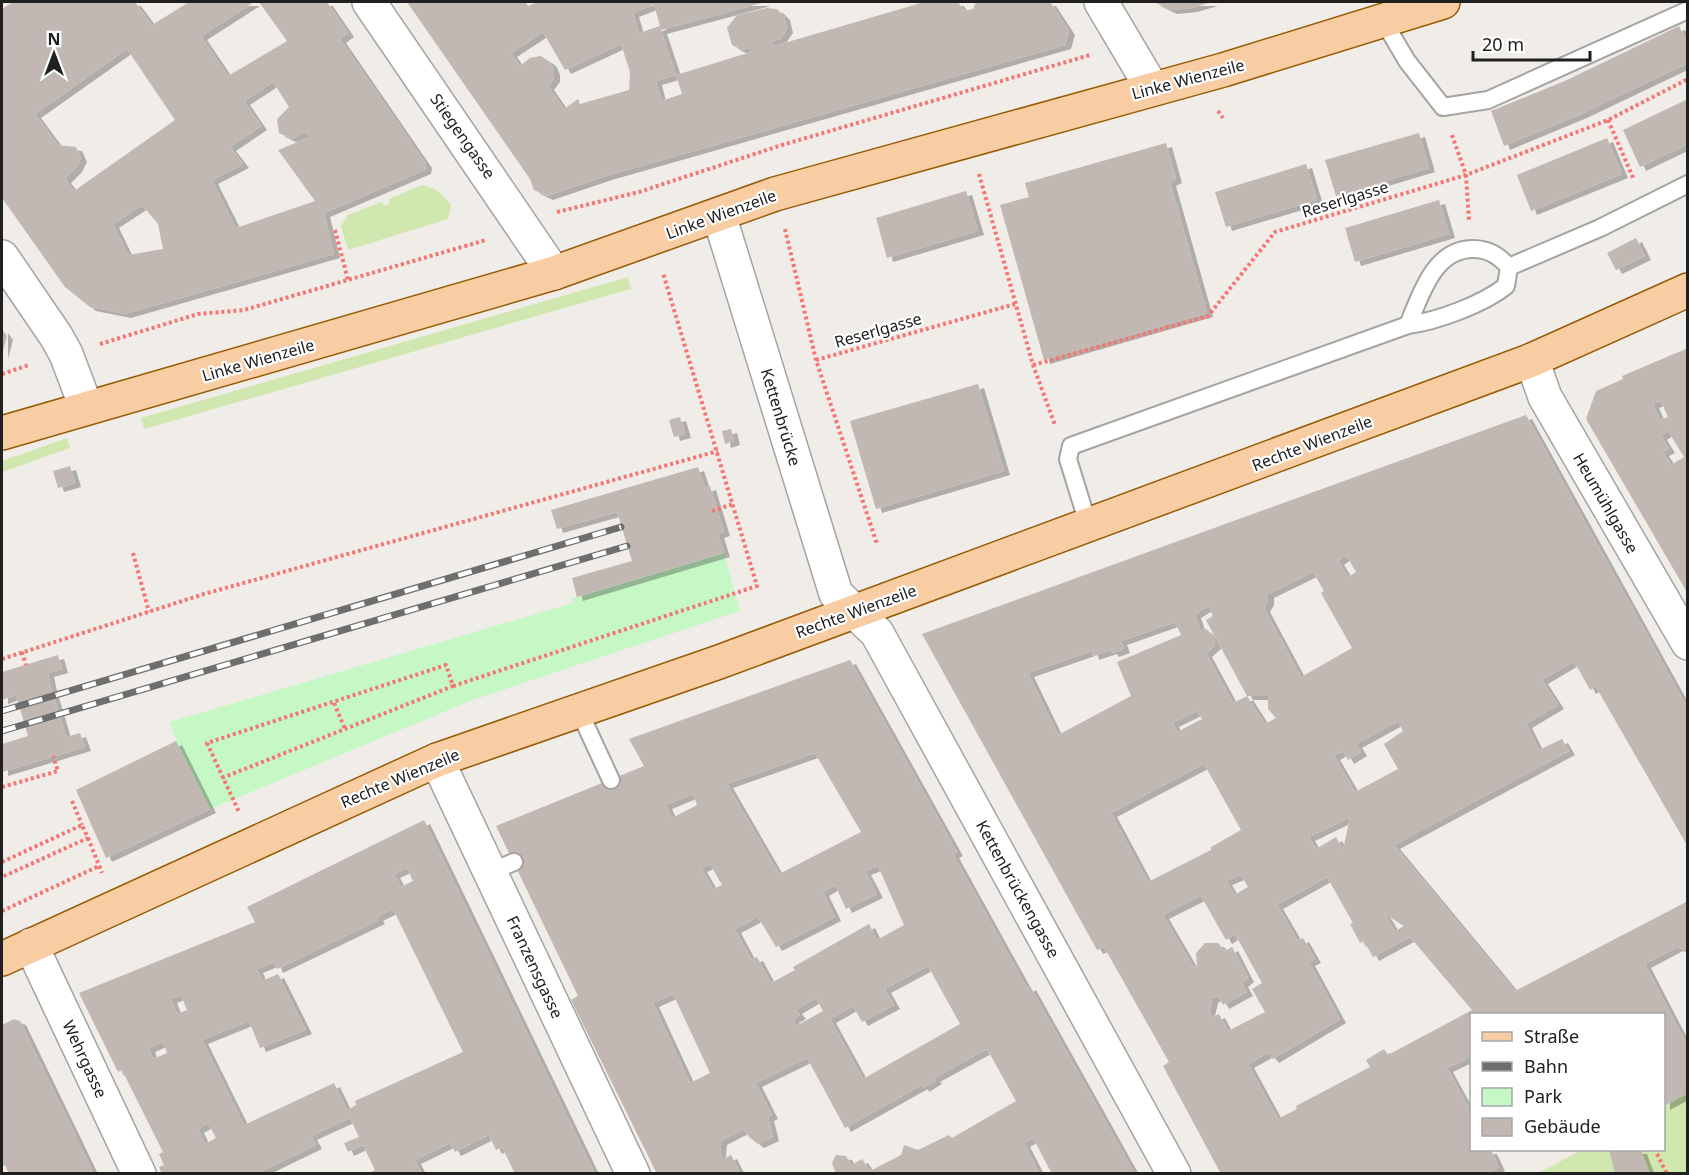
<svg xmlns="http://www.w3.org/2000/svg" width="1689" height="1175" viewBox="0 0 1689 1175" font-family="'Noto Sans',sans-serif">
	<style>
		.grass { fill: #d0e8af }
		.park { fill: #c6f8c6 }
		.building { fill: #c1b8b3; fill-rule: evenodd; filter: url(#shadow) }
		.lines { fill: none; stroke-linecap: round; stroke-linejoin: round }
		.lane-casing { stroke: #a4a4a4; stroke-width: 20 }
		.street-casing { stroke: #a4a4a4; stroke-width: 36 }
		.primary-casing { stroke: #975b05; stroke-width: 36 }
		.path { stroke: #f67572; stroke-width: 4; stroke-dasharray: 3 3; stroke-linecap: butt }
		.lane { stroke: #fff; stroke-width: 16 }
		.street { stroke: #fff; stroke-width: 33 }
		.primary { stroke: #f9cda3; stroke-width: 33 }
		.rail-casing { stroke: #6e6e6e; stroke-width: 7 }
		.rail { stroke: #fff; stroke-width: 4.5; stroke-dasharray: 14; stroke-linecap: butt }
		.labels { text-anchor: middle; stroke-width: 4.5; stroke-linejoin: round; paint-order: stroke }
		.street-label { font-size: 16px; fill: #202020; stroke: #fff }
	</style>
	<defs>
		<filter id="shadow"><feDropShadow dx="6" dy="4" stdDeviation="0" flood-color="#0004"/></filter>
	</defs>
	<rect width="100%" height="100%" fill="#f0ece7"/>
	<!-- grass -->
	<g class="grass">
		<path d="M 422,185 L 437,190 L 451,205 L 448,219 L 348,250 L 341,226 L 348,215 L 381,202 L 385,206 L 389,205 L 389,199 Z"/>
		<path d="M 628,277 L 631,289 L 144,429 L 141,418 Z"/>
		<path d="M 67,438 L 70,448 L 2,472 L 2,461 Z"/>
		<path d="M 1687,1093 L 1687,1173 L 1536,1174 L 1582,1150 L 1664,1150 L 1664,1106 Z"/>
	</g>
	<!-- park -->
	<path class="park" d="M 724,553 L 740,611 L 470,701 L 210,809 L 176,741 L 170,722 L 573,603 L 572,599 L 577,597 Z"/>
	<!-- building -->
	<g class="building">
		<path d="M 13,2 L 135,2 L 152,25 L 189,2 L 254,2 L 201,36 L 228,76 L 287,41 L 259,2 L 327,2 L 348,33 L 340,39 L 426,164 L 425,170 L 324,213 L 334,254 L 125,314 L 90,307 L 65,287 L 2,198 L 2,9 ZM 127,49 L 175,120 L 74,191 L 65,179 L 76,168 L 81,158 L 76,147 L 58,145 L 35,114 ZM 273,82 L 289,107 L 277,119 L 279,133 L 292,139 L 306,132 L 310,137 L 278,150 L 315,201 L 236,228 L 212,180 L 243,164 L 230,147 L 261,126 L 244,101 ZM 142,205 L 158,224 L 163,249 L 128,255 L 113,224 Z"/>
		<path d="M 407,2 L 525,2 L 528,6 L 538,2 L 765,2 L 661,30 L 676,75 L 656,81 L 661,101 L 682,94 L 676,75 L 751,52 L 750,48 L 742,50 L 732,45 L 727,28 L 737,15 L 767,8 L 777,9 L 784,16 L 787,29 L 780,39 L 772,41 L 774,46 L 921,3 L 917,2 L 958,2 L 964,11 L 973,9 L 976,2 L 1050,2 L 1069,31 L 1065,45 L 606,176 L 547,196 L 534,190 L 530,179 ZM 654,5 L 660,26 L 639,33 L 633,13 ZM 543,32 L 565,70 L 621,44 L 630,72 L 629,90 L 580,104 L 578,99 L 564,109 L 548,86 L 554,78 L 554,71 L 550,62 L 541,56 L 530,58 L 520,66 L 511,53 Z"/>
		<path d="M 1154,2 L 1212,2 L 1191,8 L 1171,10 Z"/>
		<path d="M 1679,26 L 1688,44 L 1688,63 L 1581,114 L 1504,146 L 1491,111 L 1567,80 Z"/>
		<path d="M 1688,99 L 1688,144 L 1640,167 L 1623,130 Z"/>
		<path d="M 1419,133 L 1429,168 L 1336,196 L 1325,160 Z"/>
		<path d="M 1607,138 L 1622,174 L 1531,211 L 1517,175 Z"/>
		<path d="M 1166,143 L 1176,179 L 1170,182 L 1207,313 L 1044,360 L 1000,205 L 1029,197 L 1025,183 Z"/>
		<path d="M 1306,164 L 1317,200 L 1226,227 L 1215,192 Z"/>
		<path d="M 966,191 L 978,231 L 887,258 L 876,218 Z"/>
		<path d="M 1439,200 L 1449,234 L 1355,262 L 1345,228 Z"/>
		<path d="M 1636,238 L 1645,256 L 1616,270 L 1607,253 Z"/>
		<path d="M 2,329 L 7,336 L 2,355 Z"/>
		<path d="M 1688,348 L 1688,594 L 1586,419 L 1596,391 L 1623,379 L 1622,376 ZM 1661,401 L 1668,417 L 1660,420 L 1653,404 ZM 1668,431 L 1684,457 L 1671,465 L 1663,452 L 1669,449 L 1661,436 Z"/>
		<path d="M 978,384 L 1004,471 L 876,509 L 850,421 Z"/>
		<path d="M 1526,415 L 1688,709 L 1688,847 L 1596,687 L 1590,690 L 1574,661 L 1542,680 L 1558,705 L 1526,724 L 1539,750 L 1562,739 L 1569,751 L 1394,845 L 1515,991 L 1688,901 L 1688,951 L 1677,947 L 1645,964 L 1688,1047 L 1688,1093 L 1664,1106 L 1664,1014 L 1472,1014 L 1472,1056 L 1447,1068 L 1472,1114 L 1472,1150 L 1491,1150 L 1499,1167 L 1487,1174 L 1221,1174 L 1163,1066 L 1169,1062 L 1104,947 L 1097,950 L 922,634 ZM 1346,555 L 1356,572 L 1348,577 L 1338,561 ZM 1313,572 L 1324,591 L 1321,593 L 1352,648 L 1301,677 L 1264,608 L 1268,601 L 1268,594 ZM 1208,606 L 1213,616 L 1206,620 L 1247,696 L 1233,703 L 1206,653 L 1215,645 L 1213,635 L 1206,629 L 1200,629 L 1195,614 ZM 1175,622 L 1181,635 L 1117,662 L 1131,696 L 1058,735 L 1028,673 L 1092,651 L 1093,656 L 1111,650 L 1113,653 L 1124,649 L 1121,641 ZM 1247,696 L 1268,696 L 1268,709 L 1276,718 L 1265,724 ZM 1197,711 L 1202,719 L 1177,732 L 1173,723 ZM 1398,721 L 1403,731 L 1384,744 L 1398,769 L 1355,792 L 1334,756 L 1343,751 L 1348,760 L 1361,752 L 1356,744 ZM 1204,764 L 1241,830 L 1211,847 L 1211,850 L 1148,882 L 1111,813 ZM 1350,817 L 1343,850 L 1336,837 L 1316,849 L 1309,837 ZM 1241,875 L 1248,887 L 1234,895 L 1226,881 ZM 1327,877 L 1353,923 L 1350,924 L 1360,943 L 1364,941 L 1373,957 L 1410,937 L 1472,1010 L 1388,1055 L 1384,1049 L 1366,1060 L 1370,1067 L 1296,1106 L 1297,1109 L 1278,1119 L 1248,1064 L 1268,1053 L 1273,1059 L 1340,1019 L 1309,962 L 1315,959 L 1303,938 L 1298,941 L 1277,905 ZM 1201,896 L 1226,940 L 1235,934 L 1262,983 L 1252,989 L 1265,1012 L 1228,1031 L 1219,1014 L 1212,1017 L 1209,1012 L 1212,999 L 1218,996 L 1223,1005 L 1247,992 L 1242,983 L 1248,978 L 1232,947 L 1225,951 L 1218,943 L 1205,943 L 1196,953 L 1197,966 L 1194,968 L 1163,915 ZM 1384,913 L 1404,926 L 1395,931 Z"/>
		<path d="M 680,417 L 685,434 L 674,437 L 669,420 Z"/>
		<path d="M 731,429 L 734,441 L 725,444 L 722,431 Z"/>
		<path d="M 70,466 L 75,483 L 58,488 L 53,471 Z"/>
		<path d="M 698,467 L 705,488 L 710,486 L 724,532 L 718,534 L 724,553 L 577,597 L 572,578 L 632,561 L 617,512 L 557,529 L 551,510 Z"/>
		<path d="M 58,655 L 62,669 L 48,673 L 51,687 L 66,737 L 80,733 L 85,747 L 2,772 L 2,744 L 28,736 L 16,695 L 2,700 L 2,672 Z"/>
		<path d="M 850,660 L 957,852 L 953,854 L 1027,988 L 1030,986 L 1135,1174 L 1052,1174 L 1033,1138 L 1024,1143 L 1039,1172 L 1036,1174 L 836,1174 L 832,1163 L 836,1155 L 846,1156 L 851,1165 L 862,1159 L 870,1171 L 901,1155 L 904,1145 L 918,1150 L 949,1135 L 952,1138 L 1016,1101 L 987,1049 L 934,1078 L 936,1080 L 923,1088 L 922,1085 L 845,1128 L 807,1058 L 756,1083 L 772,1115 L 768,1117 L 773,1137 L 758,1144 L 749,1137 L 744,1129 L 721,1141 L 720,1153 L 723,1159 L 731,1155 L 739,1171 L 733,1174 L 657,1174 L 571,1000 L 578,996 L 496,826 L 644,766 L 629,739 ZM 815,753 L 861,832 L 779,874 L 727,784 ZM 693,794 L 697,805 L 672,818 L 666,805 ZM 710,864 L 722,885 L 713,889 L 701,868 ZM 878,866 L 904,925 L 877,940 L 869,924 L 793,967 L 795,970 L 771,983 L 757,957 L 751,959 L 735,929 L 758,917 L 776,947 L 835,917 L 823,892 L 835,885 L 846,909 L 877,894 L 865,871 ZM 928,966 L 960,1024 L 863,1079 L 830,1019 L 853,1006 L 862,1022 L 894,1005 L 885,989 ZM 673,994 L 710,1073 L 690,1083 L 653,1003 ZM 816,998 L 823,1011 L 796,1026 L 793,1019 L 800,1015 L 796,1010 Z"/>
		<path d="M 176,741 L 210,809 L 106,858 L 76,790 Z"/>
		<path d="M 424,820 L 595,1174 L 515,1174 L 502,1147 L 496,1150 L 489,1135 L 455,1152 L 450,1143 L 415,1160 L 422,1174 L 367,1174 L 375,1170 L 363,1145 L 348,1152 L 344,1143 L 359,1137 L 350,1118 L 311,1136 L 316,1145 L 256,1174 L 162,1174 L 159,1167 L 164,1165 L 159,1154 L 163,1152 L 122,1070 L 118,1072 L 79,993 L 255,922 L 247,907 ZM 407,868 L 413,881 L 401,887 L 394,874 ZM 393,909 L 463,1052 L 355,1101 L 356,1105 L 347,1110 L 334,1083 L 244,1125 L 202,1040 L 249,1021 L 260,1048 L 306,1030 L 278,974 L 262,981 L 257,969 L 274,962 L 277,969 L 379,920 L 377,917 ZM 181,995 L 187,1010 L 177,1014 L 171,999 ZM 163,1042 L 167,1053 L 153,1059 L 149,1048 ZM 208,1123 L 216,1138 L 205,1144 L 198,1129 Z"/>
		<path d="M 14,1019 L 20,1021 L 94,1174 L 9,1174 L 5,1165 L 2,1167 L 2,1025 Z"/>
		<path d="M 1609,1150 L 1641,1150 L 1650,1174 L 1615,1174 Z"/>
	</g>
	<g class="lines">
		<!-- lane casing -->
		<g class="lane-casing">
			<g id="lane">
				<path d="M 1384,22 L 1407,61 L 1443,107 L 1488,100 L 1688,10"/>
				<path d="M 1509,267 L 1600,228 L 1688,184"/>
				<path d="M 1089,527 L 1068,459 L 1071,446 L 1408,325 C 1438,321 1483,304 1506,286 L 1509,267 C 1499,256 1489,249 1473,249 C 1434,249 1421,294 1408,325"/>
				<path d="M 579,711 L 611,780"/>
				<path d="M 490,872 L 514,862"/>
			</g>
		</g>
		<!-- street casing -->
		<g class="street-casing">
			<g id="street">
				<path d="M 369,2 L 554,273"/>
				<path d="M 1101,2 L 1152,88"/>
				<path d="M 719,215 L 836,594 L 877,633 L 883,644 L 1174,1174"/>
				<path d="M 2,257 L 56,336 L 66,354 L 86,407"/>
				<path d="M 1532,360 L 1545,397 L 1688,643"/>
				<path d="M 437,760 L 633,1174"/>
				<path d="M 31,945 L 139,1174"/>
			</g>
		</g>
		<!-- primary casing -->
		<g class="primary-casing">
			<g id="primary">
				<path d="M 2,433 L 554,273 L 775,194 L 1223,70 L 1443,2"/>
				<path d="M 2,959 L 437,760 L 719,662 L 1532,360 L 1688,290"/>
			</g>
		</g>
		<!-- path -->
		<g class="path">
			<path d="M 1218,111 L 1223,118"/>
			<path d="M 1608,120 L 1634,180"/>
			<path d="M 1452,135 L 1466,175 L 1469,221"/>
			<path d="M 979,174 L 1033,365 L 1055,425"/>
			<path d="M 557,212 L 639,192 L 782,145 L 1090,55"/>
			<path d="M 785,229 L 816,360 L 877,544"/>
			<path d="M 335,230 L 348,280"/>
			<path d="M 100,344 L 198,314 L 244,310 L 486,240"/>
			<path d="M 816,360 L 1015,304"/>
			<path d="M 1033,365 L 1208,316 L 1275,232 L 1466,175 L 1608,120 L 1688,79"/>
			<path d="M 2,374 L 29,365"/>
			<path d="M 712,511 L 733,504"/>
			<path d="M 133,553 L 149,612"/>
			<path d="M 22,652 L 26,665"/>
			<path d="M 2,659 L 204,594 L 718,451"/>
			<path d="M 453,686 L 757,586 L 663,273"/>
			<path d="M 334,703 L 345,729"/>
			<path d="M 222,778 L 453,686 L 446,665 L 207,743 L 239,812"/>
			<path d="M 2,787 L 58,771 L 53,756"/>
			<path d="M 72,801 L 82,825"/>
			<path d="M 88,838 L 102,873"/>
			<path d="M 2,862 L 82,825 L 88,838 L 2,877"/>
			<path d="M 2,911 L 99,866"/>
			<path d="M 1657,1154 L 1667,1174"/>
		</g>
		<!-- lane -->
		<use href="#lane" class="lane"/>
		<!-- street -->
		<use href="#street" class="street"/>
		<!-- primary -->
		<use href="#primary" class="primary"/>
		<!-- rail casing -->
		<g class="rail-casing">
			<g id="rail">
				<path d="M 2,711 L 621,527"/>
				<path d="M 2,731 L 627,546"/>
			</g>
		</g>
		<!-- rail -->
		<use href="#rail" class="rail"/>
	</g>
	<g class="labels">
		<!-- street labels -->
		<g class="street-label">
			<text transform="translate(1188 79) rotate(-15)" y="6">Linke Wienzeile</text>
			<text transform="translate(463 136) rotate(55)" y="6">Stiegengasse</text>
			<text transform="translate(1345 199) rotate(-17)" y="6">Reserlgasse</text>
			<text transform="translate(721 214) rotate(-20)" y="6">Linke Wienzeile</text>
			<text transform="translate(878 330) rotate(-16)" y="6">Reserlgasse</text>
			<text transform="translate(258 360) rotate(-16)" y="6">Linke Wienzeile</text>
			<text transform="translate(781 417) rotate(73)" y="6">Kettenbrücke</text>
			<text transform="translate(1312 443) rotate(-21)" y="6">Rechte Wienzeile</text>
			<text transform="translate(1606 503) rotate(60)" y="6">Heumühlgasse</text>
			<text transform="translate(856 611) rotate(-20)" y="6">Rechte Wienzeile</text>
			<text transform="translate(400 778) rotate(-23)" y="6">Rechte Wienzeile</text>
			<text transform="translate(1018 889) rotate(61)" y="6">Kettenbrückengasse</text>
			<text transform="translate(535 967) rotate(65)" y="6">Franzensgasse</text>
			<text transform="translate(85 1059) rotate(65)" y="6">Wehrgasse</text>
		</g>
	</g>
	<!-- border -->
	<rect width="1689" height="1175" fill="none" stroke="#202020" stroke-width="6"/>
	<!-- legend -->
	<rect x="1470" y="1013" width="195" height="138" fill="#ffffff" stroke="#a6a6a6" stroke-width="1.5"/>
	<rect x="1482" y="1032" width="30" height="9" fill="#f9cda3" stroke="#a6a6a6" stroke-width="1.5"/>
	<text x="1524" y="1043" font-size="18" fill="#202020">Straße</text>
	<rect x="1482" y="1062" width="30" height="9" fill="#6e6e6e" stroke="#a6a6a6" stroke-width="1.5"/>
	<text x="1524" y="1073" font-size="18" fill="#202020">Bahn</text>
	<rect x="1482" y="1088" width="30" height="18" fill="#c6f8c6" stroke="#a6a6a6" stroke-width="1.5"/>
	<text x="1524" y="1103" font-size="18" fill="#202020">Park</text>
	<rect x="1482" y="1118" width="30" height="18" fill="#c1b8b3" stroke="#a6a6a6" stroke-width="1.5"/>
	<text x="1524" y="1133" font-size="18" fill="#202020">Gebäude</text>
	<!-- north arrow -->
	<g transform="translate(54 54)" stroke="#ffffff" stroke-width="4.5" paint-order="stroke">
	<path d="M0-4.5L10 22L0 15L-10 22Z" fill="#202020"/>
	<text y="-9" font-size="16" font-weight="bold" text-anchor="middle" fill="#202020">N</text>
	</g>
	<!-- scale -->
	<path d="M1473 51v9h117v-9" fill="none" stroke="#202020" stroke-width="3"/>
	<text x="1482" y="51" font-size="18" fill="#202020" stroke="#ffffff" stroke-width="4.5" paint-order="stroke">20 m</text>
</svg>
